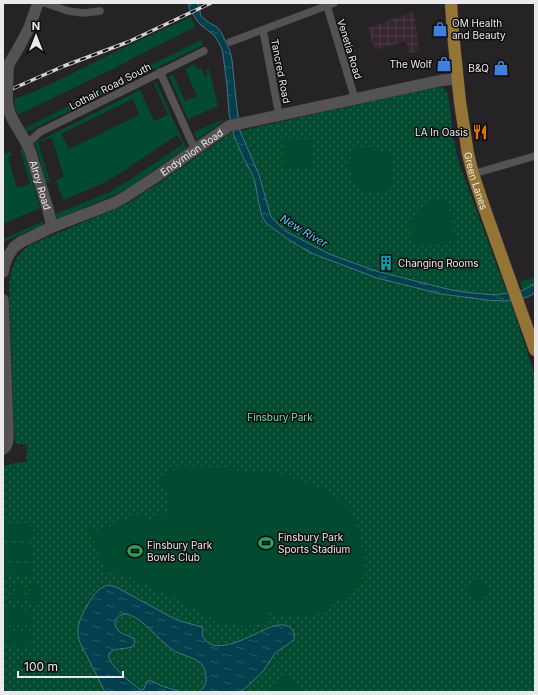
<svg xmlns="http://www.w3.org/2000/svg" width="538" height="695" viewBox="0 0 538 695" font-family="Inter,sans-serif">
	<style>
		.industrial { fill: url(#industrial-grid) }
		.grass { fill: url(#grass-tufts) }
		.park { fill: url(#park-dots) }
		.garden { fill: #024b31; fill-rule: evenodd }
		.water { fill: url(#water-ripples); stroke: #48737c }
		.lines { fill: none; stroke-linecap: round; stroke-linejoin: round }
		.minor-casing { stroke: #3f3d3f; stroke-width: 8 }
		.secondary-casing { stroke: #3f3d3f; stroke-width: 12 }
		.primary-casing { stroke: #3f3d3f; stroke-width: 13 }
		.minor { stroke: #545255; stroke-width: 7 }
		.secondary { stroke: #545255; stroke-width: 11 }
		.primary { stroke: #957535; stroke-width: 12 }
		.rail-casing { stroke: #d3d1d3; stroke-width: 3.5 }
		.rail { stroke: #0e0d0e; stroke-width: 2; stroke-dasharray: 6; stroke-linecap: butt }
		.secondary-bridge-casing { stroke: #3f3d3f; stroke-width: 12; stroke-linecap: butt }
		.secondary-bridge { stroke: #545255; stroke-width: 11 }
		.labels { text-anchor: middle; stroke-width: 3; stroke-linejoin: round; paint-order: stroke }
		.poi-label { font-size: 10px; fill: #ebe9eb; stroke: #0e0d0e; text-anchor: start }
		.street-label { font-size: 10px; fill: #ebe9eb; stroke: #0e0d0e }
		.park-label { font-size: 10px; fill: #6bdfaa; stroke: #0e0d0e }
		.water-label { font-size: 11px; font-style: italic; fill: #45dafe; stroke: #0e0d0e }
	</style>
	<defs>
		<pattern id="industrial-grid" width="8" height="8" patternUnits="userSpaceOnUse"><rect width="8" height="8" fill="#362630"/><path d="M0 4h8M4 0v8" fill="none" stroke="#4a3b44"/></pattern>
		<pattern id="grass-tufts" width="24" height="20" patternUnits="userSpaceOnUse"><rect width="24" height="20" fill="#024b31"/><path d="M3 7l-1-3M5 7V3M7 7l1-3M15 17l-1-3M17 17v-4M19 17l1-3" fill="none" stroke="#27654f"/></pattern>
		<pattern id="park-dots" width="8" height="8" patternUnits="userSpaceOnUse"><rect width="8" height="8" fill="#024b31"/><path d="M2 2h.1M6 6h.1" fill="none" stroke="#27654f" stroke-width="1.8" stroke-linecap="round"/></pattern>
		<pattern id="water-ripples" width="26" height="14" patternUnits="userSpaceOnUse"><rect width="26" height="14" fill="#02404d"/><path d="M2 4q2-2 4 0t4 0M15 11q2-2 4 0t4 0" fill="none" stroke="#275c67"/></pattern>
	</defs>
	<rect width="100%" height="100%" fill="#252326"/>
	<!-- industrial -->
	<path class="industrial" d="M 413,12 L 416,24 L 419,51 L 409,53 L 406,41 L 375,50 L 368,28 Z"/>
	<!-- grass -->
	<path class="grass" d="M 535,277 L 535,284 L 523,290 L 520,282 Z"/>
	<!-- park -->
	<path class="park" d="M 443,87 L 448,93 L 454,142 L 459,163 L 512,307 L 535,375 L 535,692 L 3,692 L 3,465 L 5,465 L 6,466 L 14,463 L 26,462 L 27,445 L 17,444 L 15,442 L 14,427 L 9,286 C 11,267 15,254 32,244 L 127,204 L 162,181 L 231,133 L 427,89 Z"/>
	<!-- garden -->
	<g class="garden">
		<path d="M 191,17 L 195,27 L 127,61 L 127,62 L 18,115 L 15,107 L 14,99 L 34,92 L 121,49 Z"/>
		<path d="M 201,40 L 203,45 L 27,132 L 25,128 Z"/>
		<path d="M 194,64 L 197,69 L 201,68 L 205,77 L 208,75 L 206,71 L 209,69 L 218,106 L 188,119 L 169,76 L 172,75 L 173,75 L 185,101 L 197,96 L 185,69 Z"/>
		<path d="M 156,82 L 186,148 L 128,188 L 112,196 L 57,219 L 56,214 L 110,192 L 118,186 L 125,183 L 183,144 L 177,135 L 119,174 L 106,182 L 63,200 L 56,180 L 64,177 L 52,138 L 38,142 L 50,181 L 46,183 L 35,143 L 140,90 L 154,121 L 168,115 L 154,83 ZM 133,99 L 139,115 L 69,149 L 61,134 Z"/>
		<path d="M 222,120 L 223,122 L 216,126 L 197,140 L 194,132 Z"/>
		<path d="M 284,139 L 312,141 L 310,168 L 282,167 Z"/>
		<path d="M 354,147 L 391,152 L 390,190 C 384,191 375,193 368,192 C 358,190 349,176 349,166 C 349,159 352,153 354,147 Z"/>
		<path d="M 23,149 L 40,208 L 3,224 L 3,154 L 11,152 L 12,156 L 8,157 L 17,188 L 30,184 L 20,150 Z"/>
		<path d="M 439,201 L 449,203 L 455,241 L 417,246 L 411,237 L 410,223 L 415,214 L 420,208 L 428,202 Z"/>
		<path d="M 44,221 L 43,225 L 3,242 L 3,239 Z"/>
		<path d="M 477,263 L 478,272 L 459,274 L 458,265 Z"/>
		<path d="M 181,466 L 267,472 C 274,473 281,474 288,476 C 302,480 339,495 347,506 C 355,516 359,531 361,543 C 364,554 366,568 362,579 C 359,586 333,606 325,610 C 317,614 307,617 299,617 C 290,617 280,615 271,614 L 271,611 L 268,610 L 266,623 L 251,622 L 250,627 L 221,624 L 177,599 L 133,579 L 115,573 L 106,573 L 88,527 L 91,525 L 94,532 L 140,514 L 141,515 L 150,519 L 167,512 L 171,503 L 164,486 L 156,482 L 164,475 Z"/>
		<path d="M 5,523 L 34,526 L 33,541 L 4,539 Z"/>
		<path d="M 3,543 L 33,545 L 31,561 L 3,559 Z"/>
		<path d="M 3,563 L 15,564 L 14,575 L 3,575 Z"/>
		<path d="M 17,564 L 33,565 L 32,577 L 16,576 Z"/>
		<path d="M 477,578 L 490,591 L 480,601 L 467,589 Z"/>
		<path d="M 15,582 L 24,583 L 22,602 L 13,601 Z"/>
		<path d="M 30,584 L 40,584 L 38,603 L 29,602 Z"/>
		<path d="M 3,608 L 33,611 L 32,626 L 3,624 Z"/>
		<path d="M 3,629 L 31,631 L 30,647 L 3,645 Z"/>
		<path d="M 286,674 L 301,692 L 264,692 Z"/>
	</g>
	<!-- water -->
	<g class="water">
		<path d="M 189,3 L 198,3 L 201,16 L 208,22 L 217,27 L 221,32 L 230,51 L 232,60 L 236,100 L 240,131 L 259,175 L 271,217 L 278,224 L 287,232 L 329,254 L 376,271 L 451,290 L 473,293 L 496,295 L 523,290 L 535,284 L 535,293 L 525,298 L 505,301 L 486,300 L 441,294 L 377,278 L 311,253 L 289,240 L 266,223 L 262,216 L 259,204 L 255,182 L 252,174 L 243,157 L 234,136 L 229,114 L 227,85 L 223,55 L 222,49 L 219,43 L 214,35 L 203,27 L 198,22 L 189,8 Z"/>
		<path d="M 108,585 L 116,587 L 169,616 L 180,621 L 202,627 L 203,630 C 201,635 203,638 206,641 C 220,656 258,631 274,626 C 284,623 297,626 294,640 L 275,653 L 264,670 L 249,685 L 240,692 L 198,692 C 203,689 207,684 206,677 C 205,655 184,659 170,648 C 158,639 144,620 130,615 C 120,611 110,621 118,630 C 122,635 129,635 134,639 L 135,643 L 132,647 C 127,649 111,648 109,654 C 105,662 134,686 141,690 L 144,689 L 147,681 L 151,681 L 162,686 L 181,692 L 105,692 C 99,680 93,668 87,656 C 83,649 78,641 78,633 C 77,623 83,613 88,604 C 93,596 98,588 108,585 Z"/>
	</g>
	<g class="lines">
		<!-- minor casing -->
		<g class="minor-casing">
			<g id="minor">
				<path d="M 45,3 L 68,11 L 83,13 L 100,11"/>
				<path d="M 327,6 L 355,99"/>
				<path d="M 263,30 L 279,115"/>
				<path d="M 230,42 L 334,3"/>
				<path d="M 160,72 L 192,143 L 196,149"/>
				<path d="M 27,144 L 40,132 L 204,51"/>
				<path d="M 473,174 L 535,156"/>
			</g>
		</g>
		<!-- secondary casing -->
		<g class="secondary-casing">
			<g id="secondary">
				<path d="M 19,47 L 29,28 L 38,3"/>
				<path id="s1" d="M 7,98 C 7,118 23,133 30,151 L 48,209 L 52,227"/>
				<path id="s2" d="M 3,272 L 4,266 L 8,256 L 14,247 L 21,242 L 52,227 L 114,203 L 125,197 L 160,174 L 229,126 L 443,80 L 457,79"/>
				<path d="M 3,300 L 8,434 C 8,439 8,446 3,449"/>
			</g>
		</g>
		<!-- primary casing -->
		<g class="primary-casing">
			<g id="primary">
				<path id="s3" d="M 451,3 L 453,33 L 460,102 L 468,154 L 473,174 L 484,207 L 535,350"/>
			</g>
		</g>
		<!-- minor -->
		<use href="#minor" class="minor"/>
		<!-- secondary -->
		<use href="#secondary" class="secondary"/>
		<!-- primary -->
		<use href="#primary" class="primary"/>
		<!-- rail casing -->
		<g class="rail-casing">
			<path id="rail" d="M 3,93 L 64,66 L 128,42 L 211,3"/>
		</g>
		<!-- rail -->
		<use href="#rail" class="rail"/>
		<!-- secondary-bridge casing -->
		<g class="secondary-bridge-casing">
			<path id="secondary-bridge" d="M 7,98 L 8,69 L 9,64 L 19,47"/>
		</g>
		<!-- secondary-bridge -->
		<use href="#secondary-bridge" class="secondary-bridge"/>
	</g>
	<!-- icons -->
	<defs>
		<g id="shop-bare" transform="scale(1.2)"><path d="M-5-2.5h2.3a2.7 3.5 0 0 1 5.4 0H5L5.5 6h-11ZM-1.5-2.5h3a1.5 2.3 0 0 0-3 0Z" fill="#3f7fe0" stroke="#0e0d0e" stroke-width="2.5" paint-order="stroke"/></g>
		<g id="restaurant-bare" transform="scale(1.2)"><path d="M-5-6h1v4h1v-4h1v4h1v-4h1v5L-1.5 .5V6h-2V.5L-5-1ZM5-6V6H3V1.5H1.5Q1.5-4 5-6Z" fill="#e8710a" stroke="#0e0d0e" stroke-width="2.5" paint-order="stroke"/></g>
		<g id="building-bare" transform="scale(1.2)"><path d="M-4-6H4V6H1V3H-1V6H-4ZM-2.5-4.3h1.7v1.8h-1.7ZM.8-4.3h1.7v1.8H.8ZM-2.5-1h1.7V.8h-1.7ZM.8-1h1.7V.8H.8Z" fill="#0f9aa8" stroke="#0e0d0e" stroke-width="2.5" paint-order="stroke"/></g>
		<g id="stadium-bare" transform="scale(1.2)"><path d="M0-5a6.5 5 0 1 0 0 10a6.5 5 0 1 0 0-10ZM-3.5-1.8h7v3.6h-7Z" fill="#2e9e5b" stroke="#0e0d0e" stroke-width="2.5" paint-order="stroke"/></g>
	</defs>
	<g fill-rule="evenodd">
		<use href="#shop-bare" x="440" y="29"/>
		<use href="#shop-bare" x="444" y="64"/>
		<use href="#shop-bare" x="501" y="68"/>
		<use href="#restaurant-bare" x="480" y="132"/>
		<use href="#building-bare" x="386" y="263"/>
		<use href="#stadium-bare" x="266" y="543"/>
		<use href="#stadium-bare" x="135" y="551"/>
	</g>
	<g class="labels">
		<!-- poi labels -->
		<g class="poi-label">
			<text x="452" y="27">OM Health<tspan x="452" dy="12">and Beauty</tspan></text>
			<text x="432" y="68" text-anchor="end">The Wolf</text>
			<text x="489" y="72" text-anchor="end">B&amp;Q</text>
			<text x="468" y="136" text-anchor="end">LA In Oasis</text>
			<text x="398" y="267">Changing Rooms</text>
			<text x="278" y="541">Finsbury Park<tspan x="278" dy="12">Sports Stadium</tspan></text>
			<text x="147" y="549">Finsbury Park<tspan x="147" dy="12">Bowls Club</tspan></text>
		</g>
		<!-- street labels -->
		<g class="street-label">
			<text transform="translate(350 49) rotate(73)" y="4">Venetia Road</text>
			<text transform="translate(281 71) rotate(79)" y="4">Tancred Road</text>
			<text transform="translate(110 86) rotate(-27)" y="4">Lothair Road South</text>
			<text dy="4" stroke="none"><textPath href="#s2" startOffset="230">Endymion Road</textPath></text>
			<text dy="4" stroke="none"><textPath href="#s3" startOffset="180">Green Lanes</textPath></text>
			<text dy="4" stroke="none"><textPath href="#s1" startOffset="94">Alroy Road</textPath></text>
		</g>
		<!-- park labels -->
		<g class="park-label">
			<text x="280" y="421">Finsbury Park</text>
		</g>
		<!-- water labels -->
		<g class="water-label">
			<text transform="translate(304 231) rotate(31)" y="4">New River</text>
		</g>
	</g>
	<!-- border -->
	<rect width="538" height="695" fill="none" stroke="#ebe9eb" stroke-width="8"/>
	<!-- north arrow -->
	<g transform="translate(36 36)" stroke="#0e0d0e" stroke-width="3" paint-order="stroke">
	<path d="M0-3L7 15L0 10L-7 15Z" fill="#ebe9eb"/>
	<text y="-6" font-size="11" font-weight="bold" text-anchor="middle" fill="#ebe9eb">N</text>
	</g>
	<!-- scale -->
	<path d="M18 671v6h105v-6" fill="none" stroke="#ebe9eb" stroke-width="2"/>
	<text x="24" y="671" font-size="12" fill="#ebe9eb" stroke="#0e0d0e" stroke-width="3" paint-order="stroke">100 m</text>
</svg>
